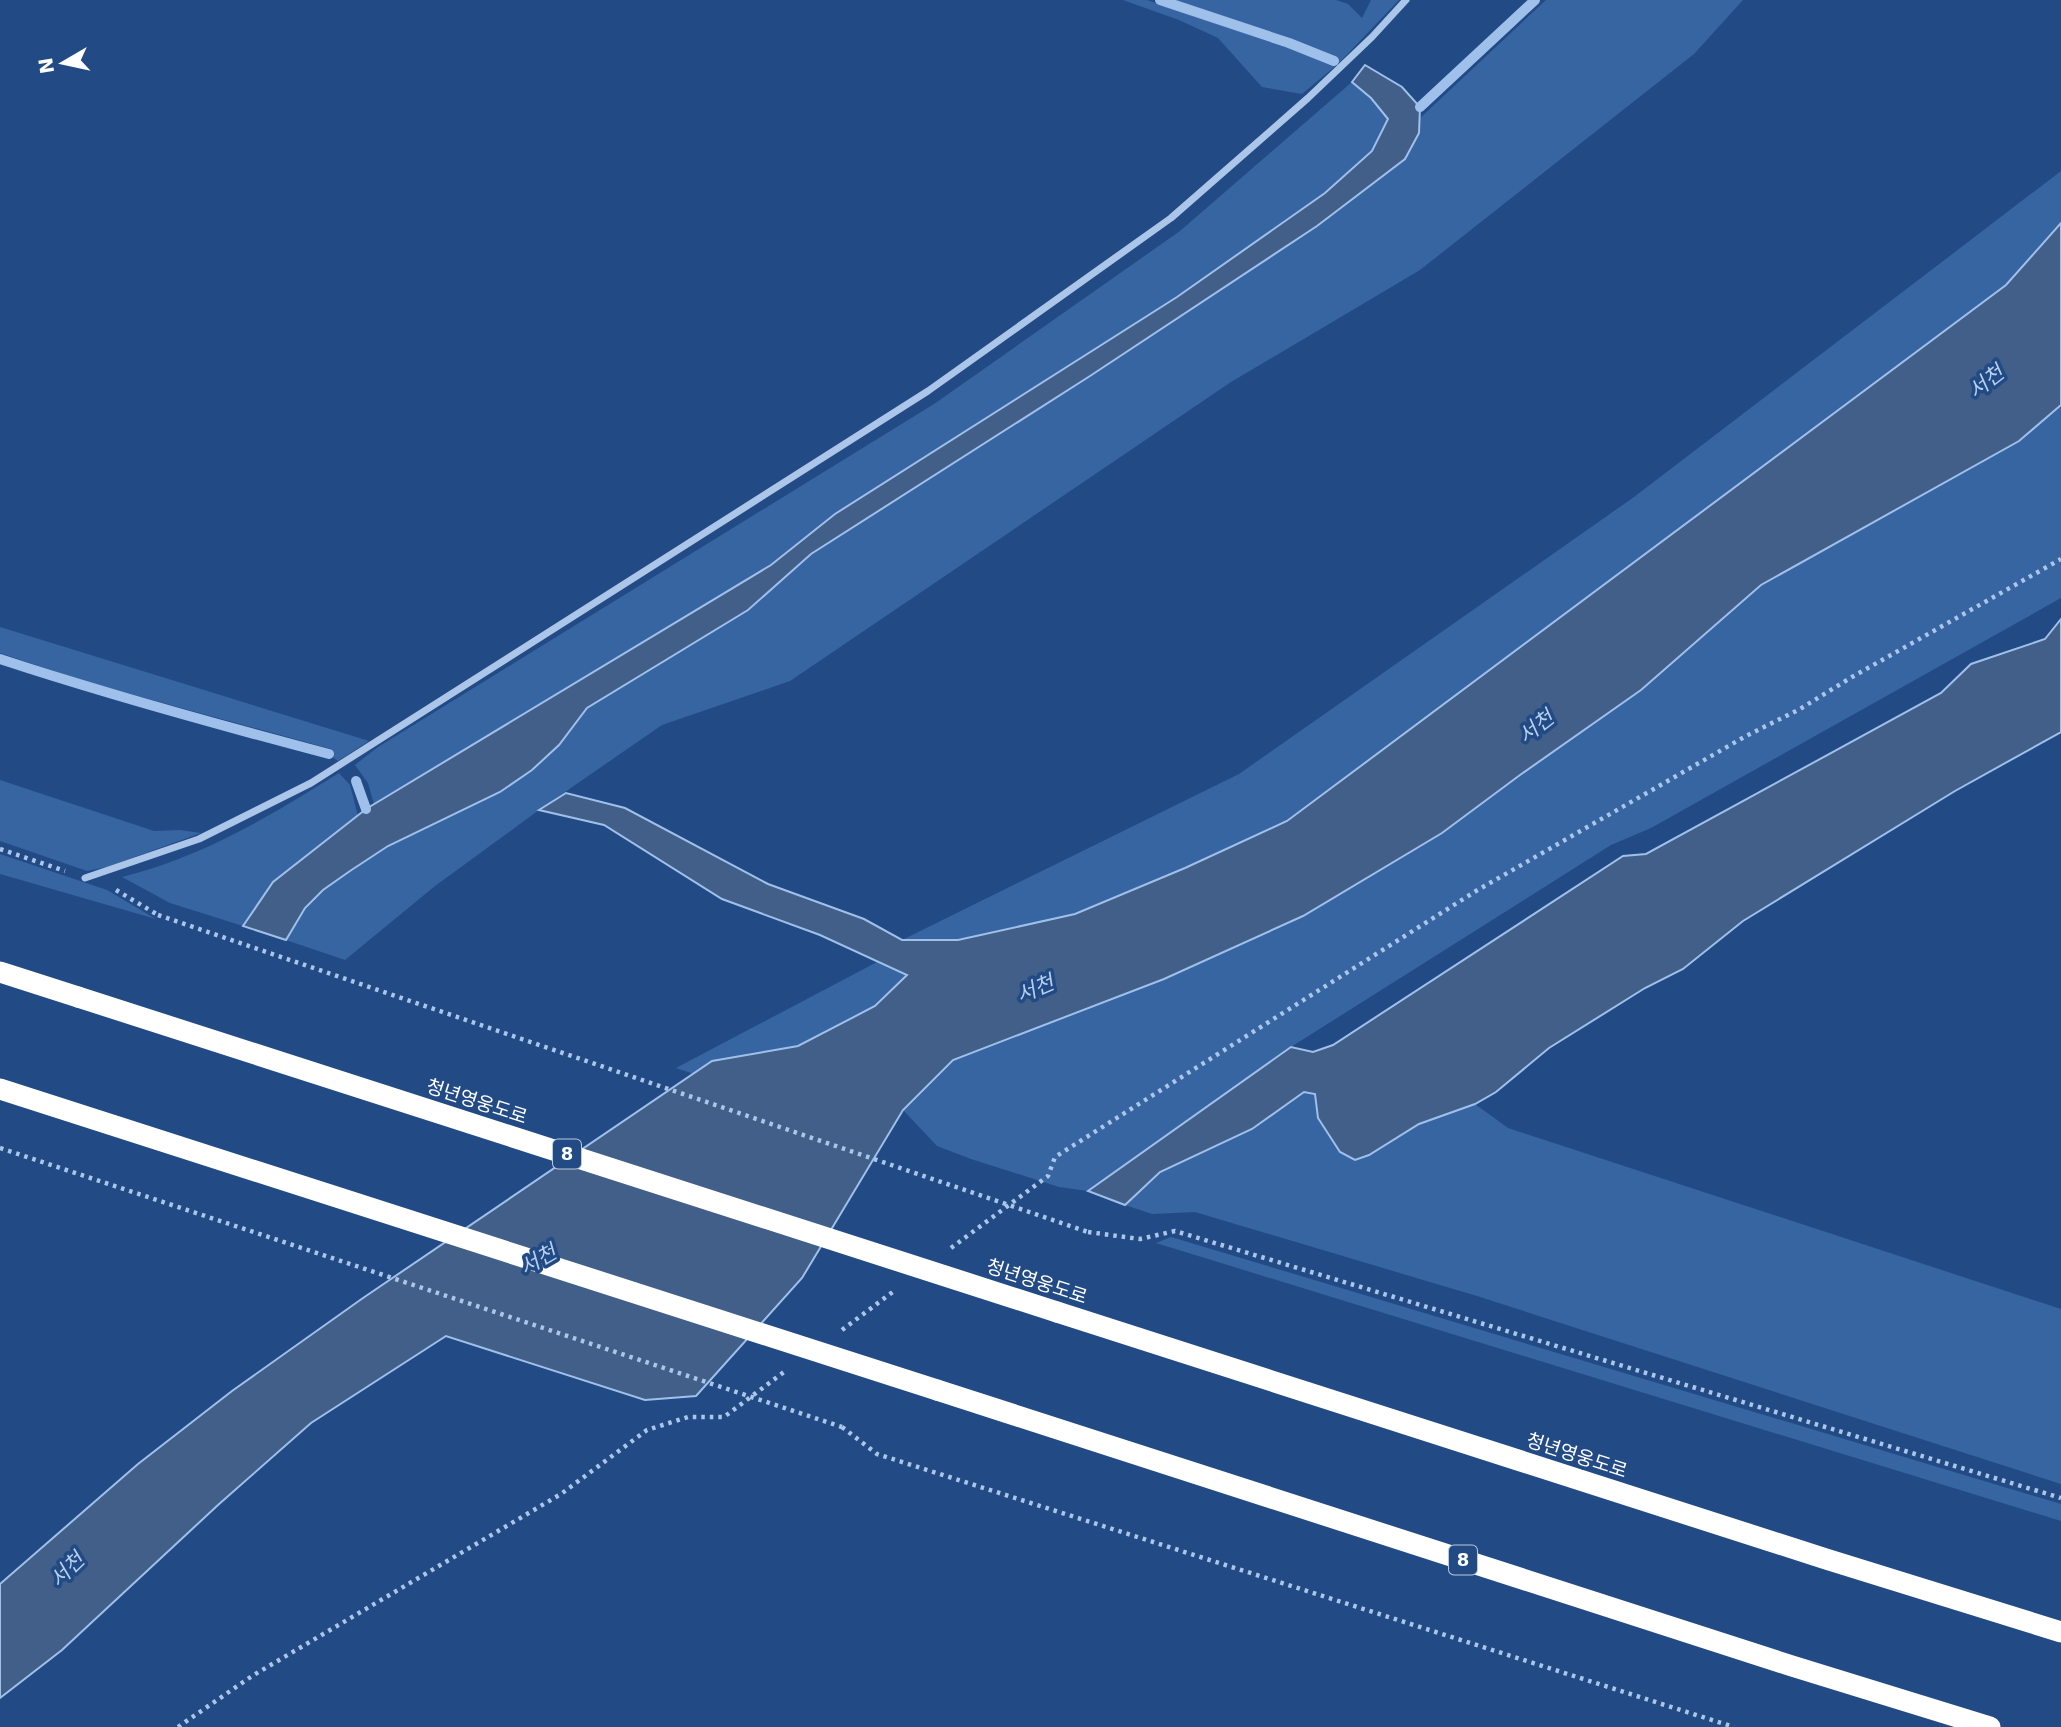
<svg xmlns="http://www.w3.org/2000/svg" width="2061" height="1727" viewBox="0 0 2061 1727" font-family="'DejaVu Sans','Noto Sans KR',sans-serif">
	<style>
		.green { fill: #3665a2 }
		.water { fill: #415f88; stroke: #9fc0ea; stroke-width: 2 }
		.lines { fill: none; stroke-linecap: round; stroke-linejoin: round }
		.stream { stroke: #9fc0ea; stroke-width: 10 }
		.path { stroke: #abc6e9; stroke-width: 4.5; stroke-dasharray: 3.5 5; stroke-linecap: butt }
		.minor { stroke: #abc6e9; stroke-width: 7 }
		.motorway { stroke: #fff; stroke-width: 21 }
		.path-bridge { stroke: #abc6e9; stroke-width: 4.5; stroke-dasharray: 3.5 5; stroke-linecap: butt }
		.motorway-bridge { stroke: #fff; stroke-width: 21 }
		.labels { text-anchor: middle; stroke-width: 7; stroke-linejoin: round; paint-order: stroke }
		.shield { fill: #224b85; stroke: #bdc9da; stroke-width: 2 }
		.shield-label { font-size: 18px; font-weight: bold; fill: #fff }
		.street-label { font-size: 19px; fill: #fff; stroke: #224b85 }
		.water-label { font-size: 21px; font-style: italic; fill: #b7d0f0; stroke: #224b85 }
	</style>
	<rect width="100%" height="100%" fill="#224b85"/>
	<!-- green -->
	<g class="green">
		<path d="M 1123,0 L 1147,0 L 1288,47 L 1331,65 L 1334,57 L 1290,41 L 1169,0 L 1336,0 L 1348,4 L 1362,18 L 1371,0 L 1399,0 L 1338,64 L 1302,94 L 1262,87 L 1218,38 L 1179,20 Z"/>
		<path d="M 1546,0 L 1743,0 L 1694,54 L 1420,270 L 1231,382 L 790,681 L 662,725 L 539,810 L 435,886 L 345,960 L 286,940 L 304,908 L 323,890 L 388,846 L 500,792 L 532,770 L 559,745 L 587,708 L 748,610 L 811,554 L 1419,133 L 1419,119 Z"/>
		<path d="M 1352,82 L 1371,98 L 1388,119 L 1372,151 L 1325,193 L 1177,297 L 835,514 L 771,565 L 374,804 L 368,783 L 355,765 L 378,747 L 934,404 L 1180,231 Z"/>
		<path d="M 2061,171 L 2061,223 L 2006,285 L 1287,821 L 1185,868 L 1075,914 L 958,940 L 902,940 L 1239,774 L 1634,497 Z"/>
		<path d="M 2061,405 L 2061,598 L 1651,828 L 1611,845 L 1291,1047 L 1088,1191 L 1059,1187 L 971,1159 L 937,1146 L 903,1110 L 953,1060 L 1164,979 L 1303,916 L 1442,833 L 1520,775 L 1641,690 L 1761,585 L 2019,441 Z"/>
		<path d="M 0,627 L 369,741 L 338,761 L 331,756 L 331,749 L 87,682 L 0,653 Z"/>
		<path d="M 339,773 L 350,785 L 358,816 L 273,882 L 243,926 L 170,903 L 122,877 C 205,856 268,817 339,773 Z"/>
		<path d="M 0,780 L 154,831 L 180,830 L 201,833 L 107,867 L 87,871 L 0,841 Z"/>
		<path d="M 0,854 L 107,890 L 156,919 L 0,874 Z"/>
		<path d="M 879,961 L 908,974 L 875,1006 L 798,1046 L 712,1061 L 694,1074 L 676,1068 Z"/>
		<path d="M 1304,1092 L 1315,1094 L 1318,1118 L 1340,1152 L 1369,1155 L 1419,1124 L 1475,1104 L 1508,1128 L 2061,1309 L 2061,1484 L 1477,1296 L 1195,1212 L 1152,1214 L 1125,1205 L 1160,1172 L 1252,1129 Z"/>
		<path d="M 1171,1237 L 2061,1504 L 2061,1521 L 1156,1243 Z"/>
	</g>
	<!-- water -->
	<g class="water">
		<path d="M 1365,65 L 1402,87 L 1420,107 L 1419,133 L 1405,159 L 1317,226 L 1090,376 L 811,554 L 748,610 L 587,708 L 559,745 L 532,770 L 500,792 L 388,846 L 350,871 L 323,890 L 305,908 L 286,940 L 243,926 L 273,882 L 366,809 L 771,565 L 835,514 L 1177,297 L 1325,193 L 1372,151 L 1388,119 L 1371,98 L 1352,82 Z"/>
		<path d="M 2061,223 L 2061,405 L 2019,441 L 1761,585 L 1641,690 L 1520,775 L 1442,833 L 1303,916 L 1164,979 L 953,1060 L 903,1110 L 802,1278 L 696,1396 L 645,1400 L 446,1336 L 311,1423 L 218,1505 L 62,1650 L 0,1698 L 0,1584 L 138,1464 L 232,1391 L 363,1298 L 712,1061 L 798,1046 L 875,1006 L 907,975 L 820,935 L 722,899 L 604,825 L 539,810 L 566,793 L 625,808 L 768,884 L 864,919 L 902,940 L 958,940 L 1075,914 L 1185,868 L 1287,821 L 2006,285 Z"/>
		<path d="M 2061,619 L 2061,732 L 1955,791 L 1743,921 L 1683,969 L 1645,988 L 1549,1048 L 1496,1092 L 1475,1104 L 1419,1124 L 1369,1155 L 1355,1160 L 1340,1152 L 1318,1118 L 1315,1094 L 1304,1092 L 1252,1129 L 1160,1172 L 1125,1205 L 1088,1191 L 1291,1047 L 1313,1052 L 1333,1045 L 1623,856 L 1646,854 L 1941,693 L 1971,664 L 2045,639 Z"/>
	</g>
	<g class="lines">
		<!-- stream -->
		<g class="stream">
			<path d="M 1160,0 L 1289,43 L 1334,61"/>
			<path d="M 1420,107 L 1535,0"/>
			<path d="M 0,659 C 109,695 219,725 329,754"/>
			<path d="M 356,781 L 366,809"/>
		</g>
		<!-- path -->
		<g class="path">
			<path d="M 0,849 L 65,871"/>
			<path d="M 116,890 L 158,915"/>
			<path d="M 1088,1232 L 1140,1239 L 1175,1231 L 2061,1498"/>
			<path d="M 951,1248 L 1048,1176 L 1055,1157 L 1476,891 L 1746,736 L 1800,709 L 1852,677 L 2061,559"/>
			<path d="M 842,1330 L 894,1291"/>
			<path d="M 842,1427 L 877,1454 L 1734,1727"/>
			<path d="M 178,1727 L 252,1676 L 561,1494 L 647,1430 L 688,1417 L 724,1417 L 784,1372"/>
		</g>
		<!-- minor -->
		<path class="minor" d="M 85,878 L 199,839 L 311,783 L 928,391 L 1171,218 L 1308,98 L 1372,37 L 1406,0"/>
		<!-- motorway -->
		<g class="motorway">
			<path d="M 0,972 L 78,997"/>
			<path d="M 1057,1312 L 1826,1559 L 2061,1632"/>
			<path d="M 937,1390 L 1792,1666 L 1990,1727"/>
		</g>
		<!-- path-bridge -->
		<g class="path-bridge">
			<path d="M 158,915 L 1088,1232"/>
			<path d="M 0,1148 L 842,1427"/>
		</g>
		<!-- motorway-bridge -->
		<g class="motorway-bridge">
			<path d="M 78,997 L 1057,1312"/>
			<path d="M 0,1089 L 937,1390"/>
		</g>
	</g>
	<g class="labels">
		<!-- shield labels -->
		<g class="shield">
			<rect x="553" y="1139.5" width="28" height="29" rx="5"/>
			<rect x="1449" y="1545.5" width="28" height="29" rx="5"/>
		</g>
		<g class="shield-label">
			<text x="567" y="1160">8</text>
			<text x="1463" y="1566">8</text>
		</g>
		<!-- street labels -->
		<g class="street-label">
			<text transform="translate(477 1101) rotate(18)" y="7">청년영웅도로</text>
			<text transform="translate(1037 1281) rotate(18)" y="7">청년영웅도로</text>
			<text transform="translate(1577 1455) rotate(18)" y="7">청년영웅도로</text>
		</g>
		<!-- water labels -->
		<g class="water-label">
			<text transform="translate(1986 382) rotate(-38)" y="7">서천</text>
			<text transform="translate(1536 727) rotate(-38)" y="7">서천</text>
			<text transform="translate(1035 989) rotate(-23)" y="7">서천</text>
			<text transform="translate(538 1260) rotate(-30)" y="7">서천</text>
			<text transform="translate(67 1570) rotate(-45)" y="7">서천</text>
		</g>
	</g>
	<!-- north arrow -->
	<g transform="translate(63 63) rotate(261)" stroke="#224b85" stroke-width="5" paint-order="stroke">
	<path d="M0-5L12 26L0 18L-12 26Z" fill="#ffffff"/>
	<text y="-10" font-size="19" font-weight="bold" text-anchor="middle" fill="#ffffff">N</text>
	</g>
</svg>
